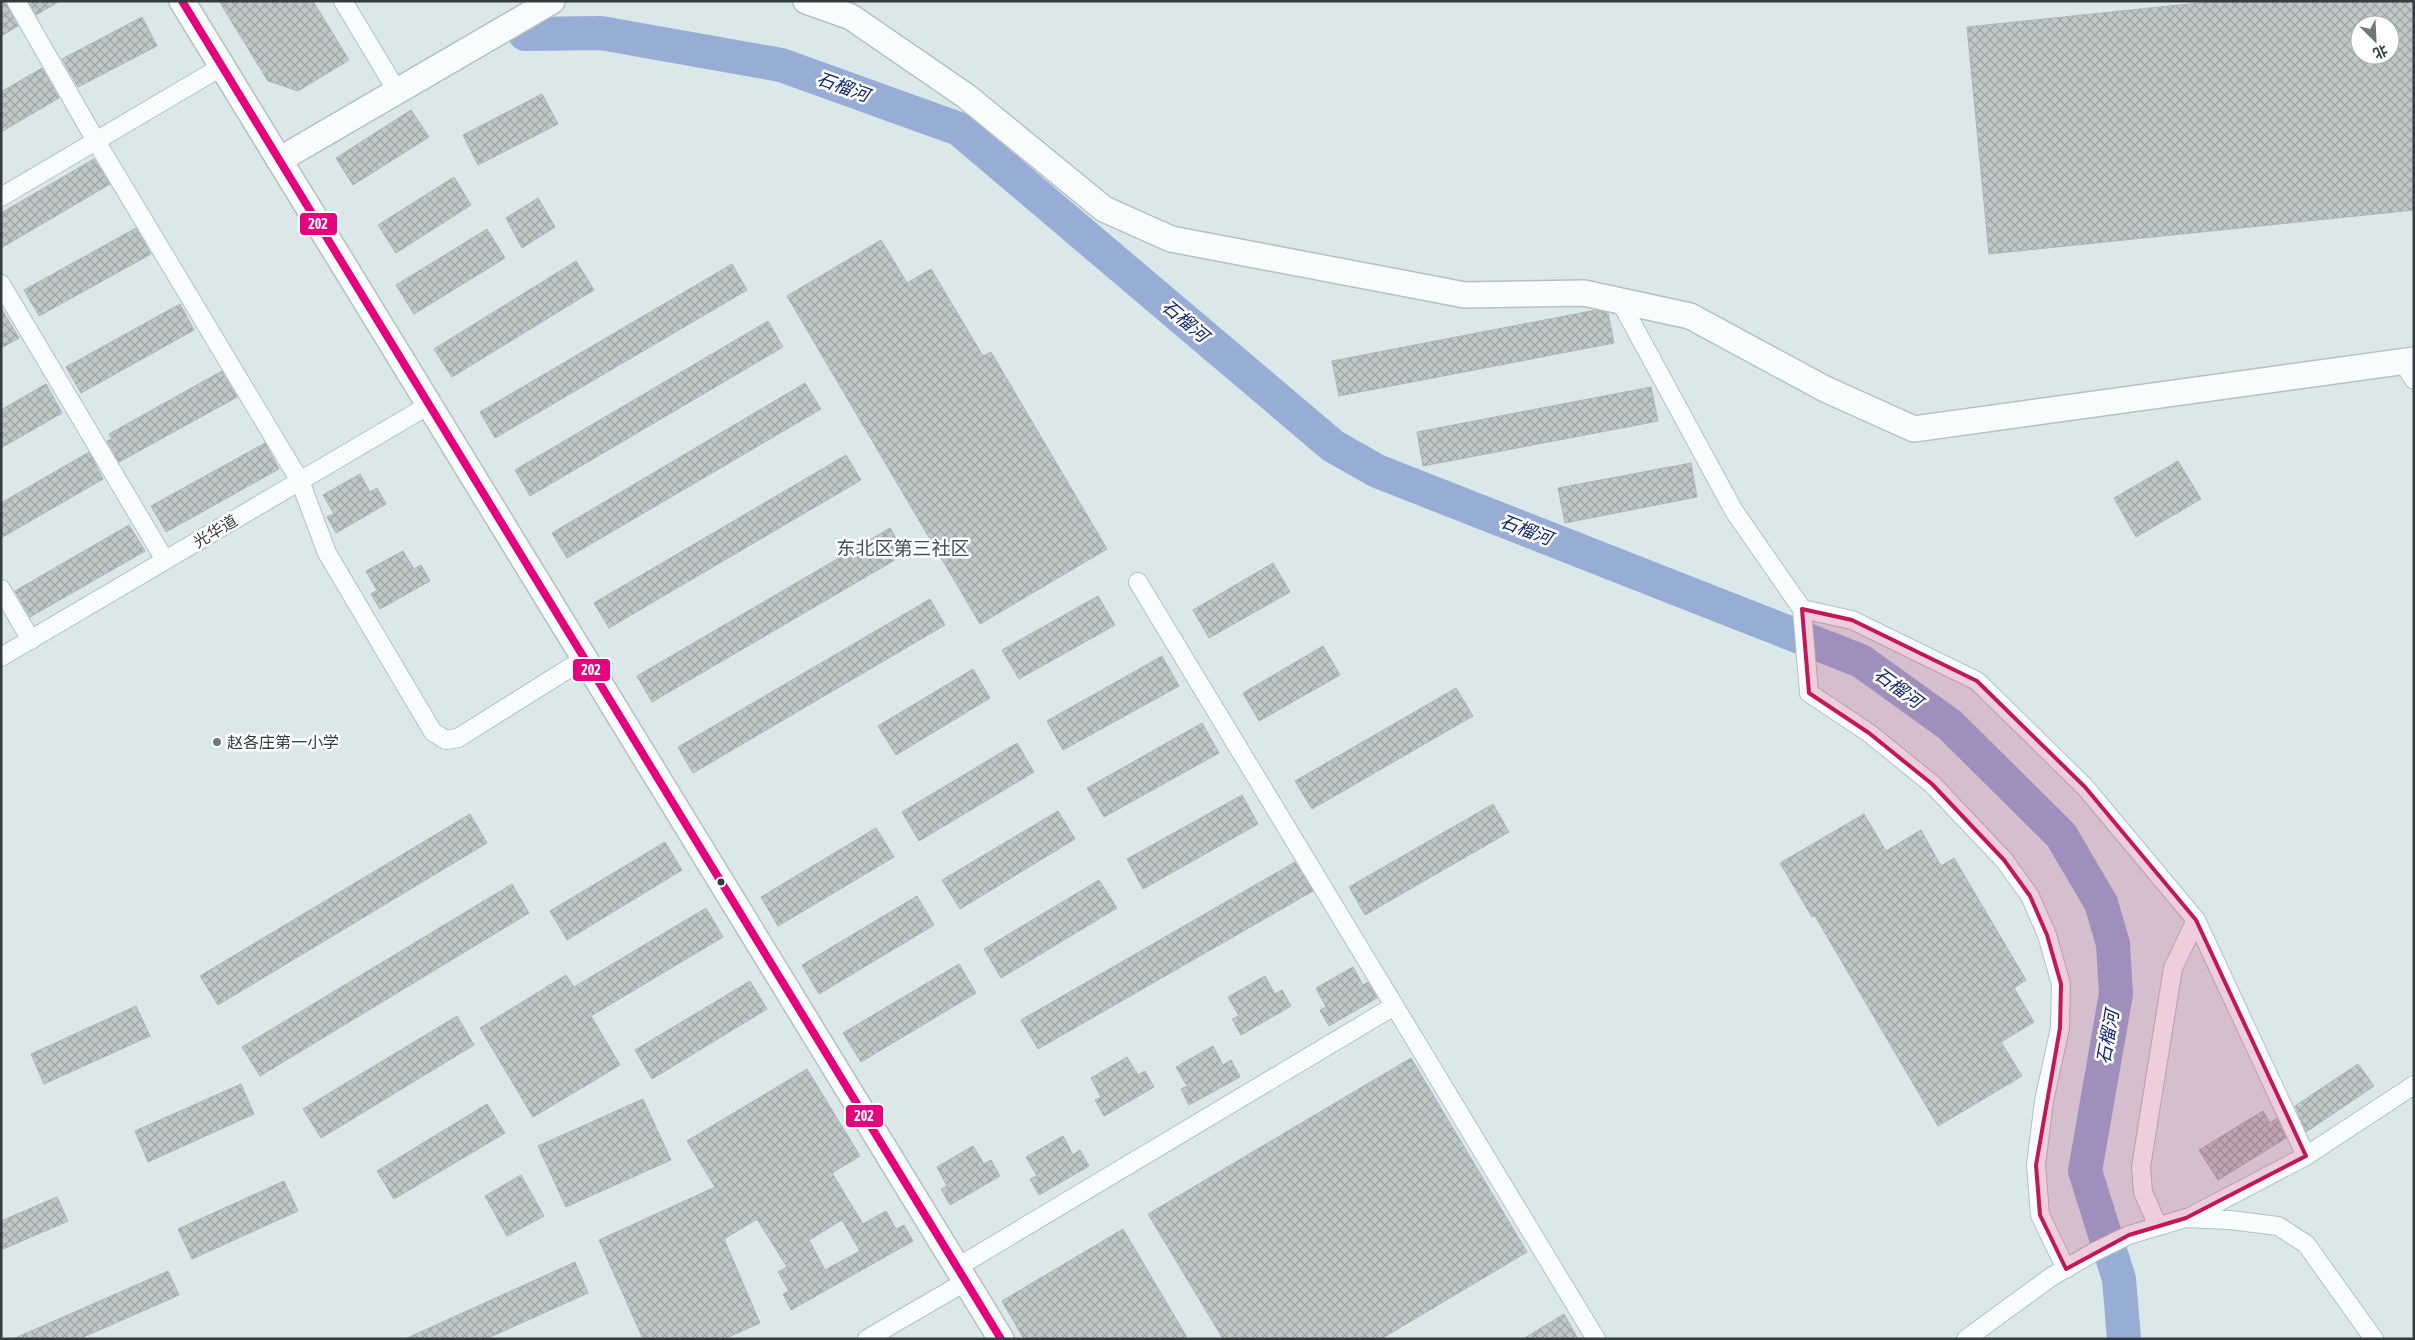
<svg xmlns="http://www.w3.org/2000/svg" width="2415" height="1340" viewBox="0 0 2415 1340" font-family="'Asap Condensed','Noto Sans SC',sans-serif">
	<style>
		.lines { fill: none; stroke-linecap: round; stroke-linejoin: round }
		.river { stroke: #97add6; stroke-width: 34 }
		.building { fill: url(#building-cross-hatch); stroke: #acb6b6; fill-rule: evenodd }
		.street-casing { stroke: #b5c0c1; stroke-width: 20 }
		.secondary-casing { stroke: #b5c0c1; stroke-width: 28 }
		.street { stroke: #f9fcfc; stroke-width: 18 }
		.secondary { stroke: #f9fcfc; stroke-width: 25 }
		.bus-1-casing { stroke: #fff; stroke-width: 11 }
		.bus-1 { stroke: #e5007d; stroke-width: 8 }
		.marked { fill: #c2185b; fill-opacity: 0.2; stroke: #c2185b; stroke-width: 4; stroke-linejoin: round }
		.poi-dot { fill: #6d787a; stroke: #fff; stroke-width: 2 }
		.bus-dot { fill: #323c3e; stroke: #fff; stroke-width: 2 }
		.labels { text-anchor: middle; stroke-width: 5; stroke-linejoin: round; paint-order: stroke }
		.street-label { font-size: 16px; fill: #323c3e; stroke: #fff }
		.poi-label { font-size: 16px; fill: #323c3e; stroke: #fff; text-anchor: start }
		.water-label { font-size: 18px; font-style: italic; fill: #11266b; stroke: #fff }
		.quarter-label { font-size: 19px; fill: #3f5457; stroke: #fff }
		.line-badge { stroke: #fff; stroke-width: 2 }
		.badge-label { font-size: 14px; text-anchor: middle; font-weight: bold; fill: #fff }
	</style>
	<defs>
		<pattern id="building-cross-hatch" width="8" height="8" patternUnits="userSpaceOnUse" patternTransform="scale(1.25)"><rect width="8" height="8" fill="#bdc8c7"/><path d="M0 0l8 8M0 8l8-8" fill="none" stroke="#9aa4a3"/></pattern>
	</defs>
	<rect width="100%" height="100%" fill="#dae8ea"/>
	<g class="lines">
		<!-- river -->
		<path class="river" d="M 525,34 L 601,33 L 781,65 L 959,129 L 1333,446 L 1377,471 L 1861,661 L 1950,725 L 2061,835 L 2101,903 L 2113,944 L 2116,994 L 2085,1171 L 2119,1279 L 2124,1339"/>
	</g>
	<!-- building -->
	<g class="building">
		<path d="M 1,1 L 5,1 L 18,26 L 1,36 Z"/>
		<path d="M 28,1 L 60,1 L 36,15 Z"/>
		<path d="M 219,1 L 313,1 L 349,60 L 298,91 L 268,81 Z"/>
		<path d="M 2217,1 L 2414,1 L 2414,210 L 1989,254 L 1967,27 ZM 2360,25 L 2390,25 L 2390,55 L 2360,55 Z"/>
		<path d="M 142,17 L 157,46 L 78,87 L 62,59 Z"/>
		<path d="M 42,68 L 59,98 L 1,132 L 1,92 Z"/>
		<path d="M 542,94 L 558,124 L 478,165 L 463,135 Z"/>
		<path d="M 411,110 L 429,137 L 353,185 L 336,158 Z"/>
		<path d="M 94,159 L 110,184 L 1,248 L 1,213 Z"/>
		<path d="M 454,177 L 471,205 L 396,253 L 378,225 Z"/>
		<path d="M 538,198 L 555,227 L 522,248 L 506,218 Z"/>
		<path d="M 136,228 L 151,254 L 39,316 L 24,290 Z"/>
		<path d="M 487,229 L 505,258 L 414,314 L 396,285 Z"/>
		<path d="M 881,240 L 907,283 L 931,269 L 983,356 L 991,352 L 1107,549 L 980,624 L 787,296 Z"/>
		<path d="M 576,261 L 594,290 L 452,377 L 434,349 Z"/>
		<path d="M 732,264 L 747,290 L 495,438 L 480,412 Z"/>
		<path d="M 180,304 L 194,330 L 81,393 L 66,367 Z"/>
		<path d="M 1,308 L 19,338 L 1,348 Z"/>
		<path d="M 1596,310 L 1608,313 L 1614,343 L 1339,396 L 1332,361 Z"/>
		<path d="M 768,321 L 783,347 L 530,496 L 515,470 Z"/>
		<path d="M 222,371 L 237,397 L 119,462 L 107,441 L 112,439 L 109,434 Z"/>
		<path d="M 805,383 L 821,409 L 567,558 L 552,533 Z"/>
		<path d="M 46,384 L 62,413 L 1,448 L 1,410 Z"/>
		<path d="M 1651,387 L 1658,421 L 1423,466 L 1417,432 Z"/>
		<path d="M 265,443 L 279,469 L 166,532 L 151,506 Z"/>
		<path d="M 89,452 L 103,479 L 1,538 L 1,503 Z"/>
		<path d="M 846,455 L 861,480 L 609,628 L 594,603 Z"/>
		<path d="M 2178,461 L 2201,499 L 2136,537 L 2114,498 Z"/>
		<path d="M 1691,463 L 1697,497 L 1565,523 L 1558,488 Z"/>
		<path d="M 360,474 L 370,492 L 377,488 L 386,504 L 336,533 L 327,517 L 334,514 L 323,495 Z"/>
		<path d="M 129,525 L 145,551 L 30,617 L 15,591 Z"/>
		<path d="M 890,528 L 905,554 L 652,702 L 637,676 Z"/>
		<path d="M 403,551 L 414,569 L 421,565 L 430,581 L 380,609 L 371,594 L 377,590 L 366,571 Z"/>
		<path d="M 1273,563 L 1290,592 L 1209,638 L 1193,610 Z"/>
		<path d="M 1098,596 L 1115,625 L 1019,679 L 1002,650 Z"/>
		<path d="M 930,599 L 945,625 L 693,773 L 678,747 Z"/>
		<path d="M 1323,646 L 1340,675 L 1259,721 L 1243,693 Z"/>
		<path d="M 1162,656 L 1179,686 L 1063,750 L 1047,721 Z"/>
		<path d="M 973,669 L 990,698 L 896,755 L 878,726 Z"/>
		<path d="M 1456,688 L 1473,716 L 1312,809 L 1295,781 Z"/>
		<path d="M 1202,723 L 1219,753 L 1104,817 L 1087,788 Z"/>
		<path d="M 1017,743 L 1034,772 L 919,841 L 902,812 Z"/>
		<path d="M 1242,795 L 1258,824 L 1143,889 L 1127,859 Z"/>
		<path d="M 1493,804 L 1509,832 L 1365,915 L 1349,887 Z"/>
		<path d="M 1058,811 L 1075,839 L 960,909 L 942,880 Z"/>
		<path d="M 470,814 L 487,843 L 218,1005 L 200,976 Z"/>
		<path d="M 1864,814 L 1886,851 L 1921,830 L 1941,866 L 1954,858 L 2026,980 L 2014,988 L 2034,1022 L 2001,1042 L 2022,1076 L 1938,1126 L 1815,916 L 1812,917 L 1780,863 Z"/>
		<path d="M 876,828 L 894,857 L 778,926 L 761,897 Z"/>
		<path d="M 665,842 L 682,870 L 567,940 L 550,911 Z"/>
		<path d="M 1295,862 L 1313,891 L 1038,1049 L 1021,1020 Z"/>
		<path d="M 1099,880 L 1117,908 L 1001,978 L 984,949 Z"/>
		<path d="M 512,884 L 529,913 L 260,1076 L 242,1047 Z"/>
		<path d="M 917,896 L 934,925 L 819,994 L 802,965 Z"/>
		<path d="M 706,908 L 723,937 L 591,1016 L 620,1065 L 533,1117 L 480,1028 L 566,975 L 574,987 Z"/>
		<path d="M 959,964 L 976,993 L 861,1062 L 843,1033 Z"/>
		<path d="M 1353,967 L 1363,985 L 1368,982 L 1377,998 L 1329,1026 L 1320,1010 L 1326,1007 L 1316,988 Z"/>
		<path d="M 1265,976 L 1275,994 L 1282,990 L 1291,1006 L 1241,1035 L 1232,1019 L 1239,1016 L 1228,997 Z"/>
		<path d="M 750,981 L 767,1009 L 652,1079 L 635,1050 Z"/>
		<path d="M 136,1006 L 150,1036 L 44,1084 L 31,1054 Z"/>
		<path d="M 457,1016 L 474,1045 L 321,1138 L 303,1109 Z"/>
		<path d="M 1213,1046 L 1223,1065 L 1231,1060 L 1240,1077 L 1189,1105 L 1181,1089 L 1187,1086 L 1176,1067 Z"/>
		<path d="M 1127,1057 L 1138,1075 L 1145,1071 L 1154,1087 L 1104,1116 L 1095,1100 L 1101,1097 L 1091,1078 Z"/>
		<path d="M 1411,1058 L 1527,1252 L 1381,1339 L 1223,1339 L 1148,1214 Z"/>
		<path d="M 2358,1064 L 2374,1086 L 2306,1132 L 2295,1106 Z"/>
		<path d="M 807,1069 L 860,1156 L 832,1173 L 863,1224 L 886,1211 L 896,1229 L 904,1225 L 913,1241 L 791,1310 L 783,1294 L 789,1291 L 778,1272 L 787,1267 L 757,1219 L 724,1239 L 760,1323 L 724,1339 L 643,1339 L 599,1240 L 715,1187 L 687,1141 ZM 842,1220 L 860,1251 L 825,1270 L 809,1240 Z"/>
		<path d="M 241,1084 L 254,1114 L 148,1162 L 135,1131 Z"/>
		<path d="M 643,1099 L 671,1160 L 566,1207 L 538,1146 Z"/>
		<path d="M 487,1104 L 505,1133 L 394,1199 L 377,1171 Z"/>
		<path d="M 2263,1111 L 2270,1123 L 2277,1118 L 2286,1138 L 2218,1180 L 2199,1150 Z"/>
		<path d="M 1063,1136 L 1073,1155 L 1080,1150 L 1089,1166 L 1039,1195 L 1030,1179 L 1037,1176 L 1026,1157 Z"/>
		<path d="M 973,1146 L 984,1164 L 991,1160 L 1000,1176 L 950,1205 L 941,1189 L 947,1186 L 937,1167 Z"/>
		<path d="M 521,1175 L 544,1216 L 507,1236 L 485,1196 Z"/>
		<path d="M 284,1181 L 298,1211 L 192,1259 L 178,1229 Z"/>
		<path d="M 57,1197 L 68,1221 L 1,1250 L 1,1221 Z"/>
		<path d="M 1123,1229 L 1188,1339 L 1024,1339 L 1002,1301 Z"/>
		<path d="M 575,1262 L 588,1293 L 486,1339 L 405,1339 Z"/>
		<path d="M 168,1271 L 179,1295 L 79,1339 L 13,1339 Z"/>
		<path d="M 1564,1314 L 1578,1339 L 1523,1339 Z"/>
	</g>
	<g class="lines">
		<!-- street casing -->
		<g class="street-casing">
			<g id="street">
				<path d="M 16,1 L 96,141 L 300,481 L 327,553 L 433,732 L 446,740 L 458,738 L 584,659"/>
				<path d="M 343,1 L 397,91"/>
				<path d="M 1,197 L 221,67"/>
				<path d="M 1,284 L 165,560"/>
				<path d="M 1620,301 L 1734,511 L 1802,609 L 1809,693 L 1869,733 L 1932,784 L 2004,860 L 2030,896 L 2047,935 L 2061,984 L 2060,1028 L 2044,1101 L 2036,1165 L 2040,1215 L 2066,1269"/>
				<path d="M 2403,362 L 2414,380"/>
				<path d="M 1138,582 L 1596,1339"/>
				<path d="M 1,589 L 31,640"/>
				<path d="M 1802,609 L 1852,620 L 1977,681 L 2085,787 L 2196,920 L 2173,968 L 2141,1167 L 2143,1192 L 2158,1226"/>
				<path d="M 1,657 L 429,405"/>
				<path d="M 2196,920 L 2306,1156"/>
				<path d="M 2188,1218 L 2306,1156 L 2414,1085"/>
				<path d="M 956,1268 L 1394,1006"/>
				<path d="M 867,1339 L 965,1282"/>
				<path d="M 1966,1339 L 2051,1277 L 2096,1251 L 2129,1235 L 2186,1218 L 2230,1220 L 2278,1226 L 2306,1244 L 2374,1339"/>
			</g>
		</g>
		<!-- secondary casing -->
		<g class="secondary-casing">
			<g id="secondary">
				<path d="M 182,1 L 1001,1339"/>
				<path d="M 806,1 L 851,17 L 966,96 L 1104,209 L 1171,239 L 1465,295 L 1584,293 L 1690,316 L 1825,389 L 1914,429 L 2414,360"/>
				<path d="M 279,160 L 552,1"/>
			</g>
		</g>
		<!-- street -->
		<use href="#street" class="street"/>
		<!-- secondary -->
		<use href="#secondary" class="secondary"/>
		<!-- bus-1 casing -->
		<g class="bus-1-casing">
			<path id="bus-1" d="M 182,1 L 1001,1339"/>
		</g>
		<!-- bus-1 -->
		<use href="#bus-1" class="bus-1"/>
	</g>
	<!-- marked area -->
	<path class="marked" d="M 1802,609 L 1852,620 L 1977,681 L 2085,787 L 2196,920 L 2306,1156 L 2186,1218 L 2129,1235 L 2066,1269 L 2040,1215 L 2036,1165 L 2060,1028 L 2061,984 L 2047,935 L 2030,896 L 2004,860 L 1932,784 L 1869,733 L 1809,693 Z"/>
	<!-- markers -->
	<circle class="poi-dot" cx="217" cy="742" r="5"/>
	<circle class="bus-dot" cx="721" cy="882" r="4.5"/>
	<g class="labels">
		<!-- street labels -->
		<g class="street-label">
			<text transform="translate(215 531) rotate(-31)" y="6">光华道</text>
		</g>
		<!-- poi labels -->
		<g class="poi-label">
			<text x="227" y="748">赵各庄第一小学</text>
		</g>
		<!-- water labels -->
		<g class="water-label">
			<text transform="translate(843 87) rotate(20)" y="6">石榴河</text>
			<text transform="translate(1185 321) rotate(40)" y="6">石榴河</text>
			<text transform="translate(1526 530) rotate(21)" y="6">石榴河</text>
			<text transform="translate(1898 688) rotate(36)" y="6">石榴河</text>
			<text transform="translate(2108 1037) rotate(-80)" y="6">石榴河</text>
		</g>
		<!-- quarter labels -->
		<g class="quarter-label">
			<text x="903" y="555">东北区第三社区</text>
		</g>
	</g>
	<g class="line-badge">
		<rect x="299" y="212" width="39" height="24" rx="5" fill="#e5007d"/>
		<rect x="572" y="658" width="39" height="24" rx="5" fill="#e5007d"/>
		<rect x="845" y="1104" width="39" height="24" rx="5" fill="#e5007d"/>
	</g>
	<g class="badge-label">
		<text x="318" y="229">202</text>
		<text x="591" y="675">202</text>
		<text x="864" y="1121">202</text>
	</g>
	<!-- border -->
	<rect width="2415" height="1340" fill="none" stroke="#323c3e" stroke-width="5"/>
	<!-- north arrow -->
	<g transform="translate(2375 40) rotate(156)"><circle r="24" fill="#ffffff" stroke="#adb1b2"/>
	<path d="M0-4L9 19L0 12L-9 19Z" fill="#6d787a"/>
	<text y="-8" font-size="14" font-weight="bold" text-anchor="middle" fill="#323c3e">北</text>
	</g>
</svg>
